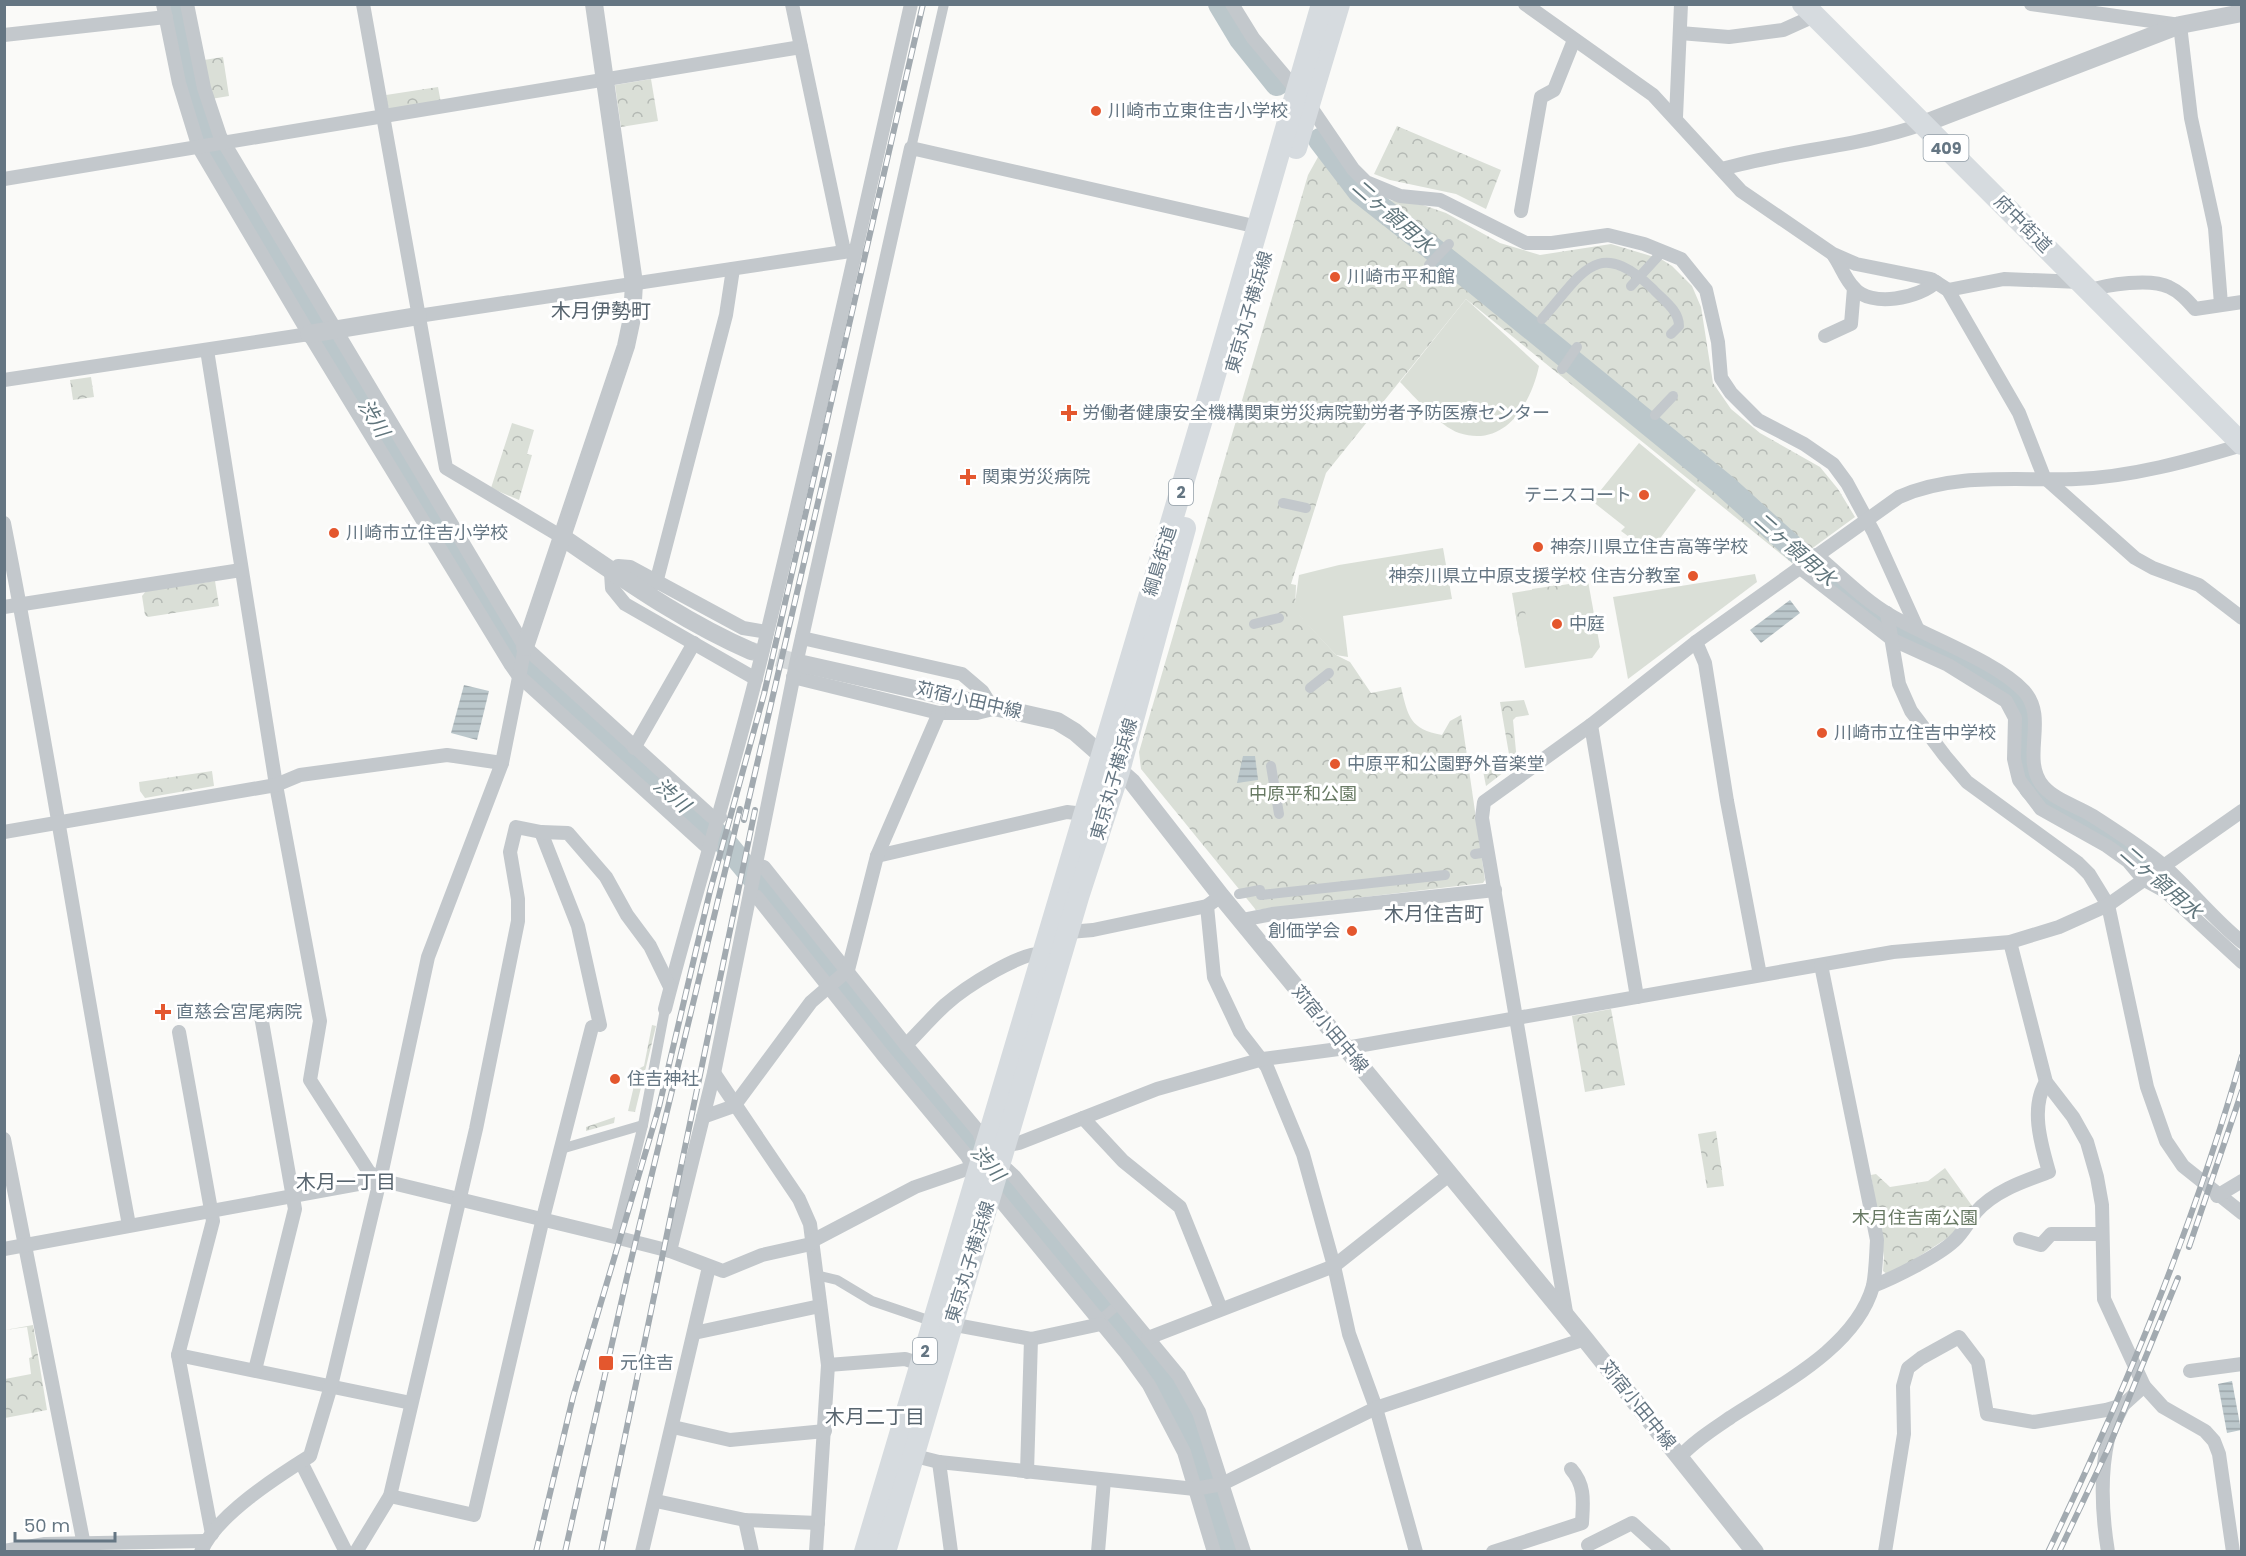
<svg xmlns="http://www.w3.org/2000/svg" width="2246" height="1556" viewBox="0 0 2246 1556" font-family="Poppins,'Noto Sans JP',sans-serif">
	<style>
		.green { fill: #dadfd7 }
		.forest { fill: url(#forest-crowns) }
		.water { fill: url(#water-rules) }
		.lines { fill: none; stroke-linecap: round; stroke-linejoin: round }
		.river { stroke: #bbc7cb; stroke-width: 24 }
		.tertiary-tunnel { stroke: #d5d9db; stroke-width: 18; stroke-dasharray: 18 9; stroke-linecap: butt }
		.pedestrian { stroke: #c3c8cc; stroke-width: 10 }
		.minor { stroke: #c3c8cc; stroke-width: 14 }
		.tertiary { stroke: #c3c8cc; stroke-width: 18 }
		.primary { stroke: #d6dbdf; stroke-width: 22 }
		.trunk { stroke: #d6dbdf; stroke-width: 22 }
		.rail-casing { stroke: #a2aab0; stroke-width: 6 }
		.rail { stroke: #fff; stroke-width: 4; stroke-dasharray: 11; stroke-linecap: butt }
		.poi-dot { fill: #e4572e; stroke: #fff; stroke-width: 2 }
		.labels { text-anchor: middle; stroke-width: 6; stroke-linejoin: round; paint-order: stroke }
		.shield { fill: #fff; stroke: #939fa8; stroke-width: 1.5 }
		.shield-label { font-size: 16px; font-weight: bold; fill: #657683 }
		.poi-label { font-size: 18px; fill: #657683; stroke: #fff; text-anchor: start }
		.street-label { font-size: 18px; fill: #657683; stroke: #fff }
		.park-label { font-size: 18px; fill: #687a64; stroke: #fff }
		.water-label { font-size: 20px; font-style: italic; fill: #60757c; stroke: #fff }
		.neighbourhood-label { font-size: 20px; fill: #57646e; stroke: #fff }
	</style>
	<defs>
		<pattern id="forest-crowns" width="20" height="18" patternUnits="userSpaceOnUse" patternTransform="scale(1.5)"><rect width="20" height="18" fill="#dadfd7"/><path d="M2 6a3 3 0 1 1 6 0M12 15a3 3 0 1 1 6 0" fill="none" stroke="#b4b9b4"/></pattern>
		<pattern id="water-rules" width="6" height="5" patternUnits="userSpaceOnUse" patternTransform="scale(1.5)"><rect width="6" height="5" fill="#bbc7cb"/><path d="M0 2.5h6" fill="none" stroke="#9ca6aa"/></pattern>
	</defs>
	<rect width="100%" height="100%" fill="#fafaf8"/>
	<!-- green -->
	<g class="green">
		<path d="M 1466,299 L 1539,366 C 1531,404 1505,448 1459,433 C 1439,426 1414,396 1400,382 Z"/>
		<path d="M 1639,443 L 1696,490 L 1650,552 L 1621,531 L 1625,527 L 1592,501 Z"/>
		<path d="M 1443,548 L 1452,599 L 1343,616 L 1348,657 L 1336,655 L 1294,610 L 1299,575 L 1339,565 Z"/>
		<path d="M 1755,574 L 1757,582 L 1628,679 L 1613,597 Z"/>
		<path d="M 1588,581 L 1600,647 L 1592,658 L 1525,668 L 1512,593 Z"/>
	</g>
	<!-- forest -->
	<g class="forest">
		<path d="M 223,57 L 229,96 L 211,99 L 204,60 Z"/>
		<path d="M 651,79 L 658,121 L 621,127 L 615,85 Z"/>
		<path d="M 438,87 L 441,103 L 389,111 L 386,95 Z"/>
		<path d="M 1397,126 L 1501,170 L 1486,209 L 1456,194 L 1390,180 L 1374,174 Z"/>
		<path d="M 1328,139 L 1362,186 L 1382,199 L 1423,205 L 1446,213 L 1500,243 L 1540,255 L 1611,244 L 1661,259 L 1672,266 L 1692,286 L 1701,307 L 1713,383 L 1731,409 L 1760,433 L 1820,467 L 1838,489 L 1855,517 L 1792,563 L 1466,299 L 1326,473 L 1291,584 L 1296,585 L 1295,610 L 1336,655 L 1350,662 L 1371,693 L 1401,687 C 1408,717 1410,729 1442,735 L 1450,721 L 1461,715 L 1485,880 L 1483,883 L 1256,910 L 1141,769 L 1139,752 L 1308,175 Z"/>
		<path d="M 91,377 L 94,397 L 73,400 L 70,380 Z"/>
		<path d="M 512,423 L 534,430 L 527,454 L 532,455 L 519,500 L 491,488 Z"/>
		<path d="M 215,581 L 219,606 L 148,617 L 145,615 L 142,596 L 146,591 Z"/>
		<path d="M 1559,585 L 1560,593 L 1533,597 L 1532,589 Z"/>
		<path d="M 1515,610 L 1525,611 L 1528,630 L 1519,635 Z"/>
		<path d="M 1524,700 L 1529,715 L 1516,717 L 1513,720 L 1517,762 L 1486,786 L 1483,771 L 1510,760 L 1500,702 Z"/>
		<path d="M 212,771 L 214,786 L 145,798 L 140,791 L 139,782 Z"/>
		<path d="M 1611,1009 L 1625,1085 L 1585,1092 L 1572,1016 Z"/>
		<path d="M 652,1025 L 656,1026 L 635,1112 L 628,1111 L 638,1069 L 644,1066 Z"/>
		<path d="M 615,1117 L 614,1123 L 586,1131 L 586,1127 Z"/>
		<path d="M 1716,1131 L 1724,1186 L 1707,1188 L 1698,1134 Z"/>
		<path d="M 1945,1168 L 1975,1210 L 1952,1235 L 1889,1276 L 1883,1271 L 1884,1257 L 1871,1175 L 1876,1174 L 1890,1187 L 1928,1181 Z"/>
		<path d="M 33,1325 L 47,1410 L 5,1418 L 5,1379 L 31,1374 L 29,1358 L 32,1357 L 27,1327 L 5,1330 Z"/>
	</g>
	<!-- water -->
	<g class="water">
		<path d="M 1790,600 L 1800,613 L 1761,643 L 1750,630 Z"/>
		<path d="M 464,685 L 489,691 L 477,740 L 451,733 Z"/>
		<path d="M 1243,756 L 1255,756 L 1258,780 L 1237,783 Z"/>
		<path d="M 2232,1381 L 2241,1430 L 2227,1433 L 2218,1384 Z"/>
	</g>
	<g class="lines">
		<!-- river -->
		<g class="river">
			<path d="M 174,4 L 189,81 L 212,143 L 518,659 L 526,670 L 721,838 L 1154,1363 L 1183,1414 L 1228,1552"/>
			<path d="M 1220,4 L 1241,39 L 1277,84"/>
			<path d="M 1320,140 L 1359,191 L 1476,283 L 1725,486 L 1828,579 L 1879,618 L 1989,679 L 2012,695 L 2023,709 L 2026,720 L 2023,763 L 2031,788 L 2050,806 L 2119,845 L 2189,904"/>
		</g>
		<!-- tertiary-tunnel -->
		<path class="tertiary-tunnel" d="M 751,651 L 803,664"/>
		<!-- pedestrian -->
		<g class="pedestrian">
			<path d="M 911,148 L 944,4"/>
			<path d="M 1429,265 L 1449,244"/>
			<path d="M 1631,286 L 1663,251"/>
			<path d="M 1542,319 C 1582,274 1597,235 1653,289 C 1663,300 1679,310 1679,326 L 1671,334"/>
			<path d="M 1562,369 L 1577,347"/>
			<path d="M 1655,415 L 1673,396"/>
			<path d="M 1283,503 L 1306,508"/>
			<path d="M 1254,624 L 1279,618"/>
			<path d="M 1310,688 L 1329,673"/>
			<path d="M 1271,766 L 1279,814"/>
			<path d="M 1475,854 L 1488,852"/>
			<path d="M 1239,894 L 1260,890 L 1261,895 L 1445,875"/>
			<path d="M 561,1149 L 643,1125"/>
			<path d="M 615,1237 L 643,1125 L 665,1009"/>
			<path d="M 816,1275 L 837,1280 L 872,1301 L 934,1322"/>
			<path d="M 1099,1321 L 1120,1303"/>
		</g>
		<!-- minor -->
		<g class="minor">
			<path d="M 163,4 L 179,83 L 199,148 L 309,334 L 511,665 L 518,675 L 705,845 L 711,846"/>
			<path d="M 187,4 L 204,88 L 220,136 L 525,647 L 711,816 L 720,817"/>
			<path d="M 363,4 L 446,468 L 562,537"/>
			<path d="M 792,4 L 844,251"/>
			<path d="M 1232,4 L 1253,38 L 1310,106 L 1353,169 L 1366,182 L 1400,196 L 1440,200 L 1526,243 L 1552,243 L 1608,235 L 1644,244 L 1681,259 L 1706,290 L 1718,342 L 1721,378 L 1731,393 L 1758,420 L 1804,444 L 1833,464 L 1847,483 L 1874,533 L 1917,628"/>
			<path d="M 1525,4 L 1653,95 L 1741,191 L 1833,254 L 1856,264 L 1931,279 L 1948,290 L 2019,413 L 2044,477 L 2135,558 L 2153,568 L 2199,585 L 2242,618"/>
			<path d="M 2031,4 L 2180,25 L 2191,118 L 2215,228 L 2221,304"/>
			<path d="M 1680,33 L 1729,37 L 1783,30 L 1814,16"/>
			<path d="M 4,35 L 166,17"/>
			<path d="M 1676,117 L 1681,4"/>
			<path d="M 1722,169 C 1788,150 1858,147 1923,124"/>
			<path d="M 4,179 L 801,47"/>
			<path d="M 1521,211 L 1541,97 L 1554,90 L 1574,40"/>
			<path d="M 1834,256 C 1841,266 1845,279 1854,288 C 1871,308 1920,298 1936,282"/>
			<path d="M 1948,290 L 2004,279 L 2080,282"/>
			<path d="M 2089,291 C 2107,284 2151,278 2169,287 C 2180,292 2187,300 2195,309 L 2242,302"/>
			<path d="M 418,316 L 857,250"/>
			<path d="M 1825,336 L 1851,324 L 1854,288"/>
			<path d="M 207,350 L 276,785 L 320,1021 L 310,1080 L 369,1172 L 380,1180"/>
			<path d="M 4,380 L 309,334"/>
			<path d="M 4,523 C 50,756 85,991 129,1225"/>
			<path d="M 1816,555 C 1840,575 1864,600 1890,615 C 1927,637 1996,661 2024,691 C 2049,719 2020,758 2043,786 C 2055,800 2077,806 2093,816 C 2116,831 2143,848 2164,866 C 2191,890 2213,919 2242,942"/>
			<path d="M 1799,567 L 1893,640 L 1948,665 L 2006,701 L 2015,718 L 2014,759 L 2019,780 L 2041,809 L 2107,846 L 2128,861 L 2143,879 L 2165,891 L 2242,962"/>
			<path d="M 656,583 L 726,315 L 733,269"/>
			<path d="M 4,607 L 241,570"/>
			<path d="M 1887,613 L 1899,684 L 1911,711 L 1945,756 L 1967,782 L 2078,863 L 2089,874 L 2108,905 L 2147,1087 L 2166,1141 L 2183,1166 L 2242,1213"/>
			<path d="M 802,638 L 962,674 L 982,691 L 990,704"/>
			<path d="M 1696,642 L 1705,663 L 1727,801 L 1760,975"/>
			<path d="M 793,677 L 939,713 L 977,713 L 997,708"/>
			<path d="M 756,679 L 625,604 L 612,588 L 611,573 L 618,566 L 630,567 L 743,628 L 767,632"/>
			<path d="M 1591,725 L 1637,997"/>
			<path d="M 634,748 L 694,643"/>
			<path d="M 4,832 L 276,785 L 300,775 L 447,755 L 502,763"/>
			<path d="M 541,832 L 578,926 L 600,1025"/>
			<path d="M 877,856 L 1067,812 L 1092,815"/>
			<path d="M 756,865 L 764,867 L 906,1045 L 979,1132 L 985,1149 L 1014,1176 L 1179,1376 L 1199,1412 L 1244,1552"/>
			<path d="M 751,896 L 757,897 L 882,1054 L 967,1156 L 977,1174"/>
			<path d="M 1207,906 L 1214,977 L 1240,1032 L 1267,1067 L 1303,1154 L 1334,1266 L 1349,1334 L 1376,1408 L 1416,1552"/>
			<path d="M 1242,920 L 1272,914 L 1495,890"/>
			<path d="M 1069,932 L 1093,930 L 1207,906 L 1214,901"/>
			<path d="M 2010,942 L 2046,1082 L 2073,1117 L 2087,1142 L 2097,1177 L 2102,1205 L 2104,1299 L 2144,1386 L 2163,1407 L 2205,1431 L 2214,1441 L 2219,1454 L 2233,1552"/>
			<path d="M 665,1009 C 695,892 732,776 761,658 C 814,441 862,223 911,4"/>
			<path d="M 179,1032 L 213,1221 L 178,1355 L 212,1534"/>
			<path d="M 906,1045 C 919,1032 931,1018 945,1005 C 963,989 1024,948 1047,954"/>
			<path d="M 714,1073 L 799,1199 L 810,1224 L 828,1365 L 816,1552"/>
			<path d="M 703,1117 L 734,1106 L 811,1002 L 848,970 L 877,856 L 939,713"/>
			<path d="M 1083,1118 L 1123,1161 L 1180,1207 L 1221,1309"/>
			<path d="M 4,1139 L 84,1545"/>
			<path d="M 1000,1147 L 1019,1143 L 1157,1089 L 1263,1059 L 1346,1048 L 1893,952 L 2010,942 L 2059,927 L 2108,905 L 2242,811"/>
			<path d="M 990,1188 L 1125,1352 L 1149,1385 L 1184,1452 L 1214,1552"/>
			<path d="M 2217,1196 L 2242,1181"/>
			<path d="M 2020,1239 L 2041,1245 L 2051,1234 L 2102,1234"/>
			<path d="M 4,1249 L 380,1180 L 615,1237 L 670,1251 L 723,1271 L 762,1255 L 811,1244 L 814,1240 L 915,1187 L 973,1167 L 979,1158"/>
			<path d="M 670,1251 L 714,1073 L 796,664 L 911,148 L 1258,227"/>
			<path d="M 1873,1286 C 1894,1278 1938,1256 1954,1241 C 1963,1233 1969,1221 1976,1212 C 1994,1191 2024,1181 2049,1172 C 2041,1144 2030,1108 2046,1082"/>
			<path d="M 1567,1318 L 1482,818 L 1484,802 L 1591,725 L 1696,642 L 1899,497 C 1955,472 2017,481 2076,479 C 2131,477 2189,461 2242,445"/>
			<path d="M 945,1323 L 1031,1339 L 1101,1324"/>
			<path d="M 694,1333 L 820,1306"/>
			<path d="M 1148,1338 L 1334,1266 L 1449,1175"/>
			<path d="M 178,1355 L 411,1403"/>
			<path d="M 828,1365 L 905,1359 L 927,1366"/>
			<path d="M 255,1370 L 295,1209 L 261,1016"/>
			<path d="M 2190,1371 L 2242,1364"/>
			<path d="M 673,1427 L 730,1440 L 825,1431"/>
			<path d="M 907,1454 L 939,1462 L 1195,1489 L 1222,1484 L 1376,1408 L 1585,1339"/>
			<path d="M 1680,1457 C 1694,1441 1714,1429 1731,1417 C 1780,1385 1856,1347 1873,1286 C 1876,1271 1876,1255 1877,1240 L 1821,965"/>
			<path d="M 301,1462 L 346,1552"/>
			<path d="M 939,1462 L 951,1552"/>
			<path d="M 1027,1472 L 1031,1339"/>
			<path d="M 390,1496 L 474,1515 L 543,1218 L 592,1027"/>
			<path d="M 656,1501 L 745,1520 L 818,1523"/>
			<path d="M 745,1520 L 752,1552"/>
			<path d="M 1588,1545 L 1632,1523 L 1664,1552"/>
			<path d="M 4,1551 L 45,1544 L 205,1541"/>
			<path d="M 201,1552 C 215,1516 278,1476 310,1456 L 331,1386 L 380,1180 L 428,957 L 502,763 L 525,647"/>
			<path d="M 356,1552 L 390,1496 L 476,1129 L 518,921 L 518,899 L 510,852 L 516,827 L 541,832 L 568,833 L 606,877 L 627,915 L 650,946 L 670,987"/>
			<path d="M 642,1552 L 709,1267"/>
			<path d="M 1098,1552 L 1104,1480"/>
			<path d="M 1493,1552 L 1582,1523 C 1583,1503 1586,1486 1571,1469"/>
			<path d="M 1885,1552 L 1904,1434 L 1903,1386 L 1908,1368 L 1921,1358 L 1959,1337 L 1978,1362 L 1987,1414 L 2034,1422 L 2106,1410 L 2123,1405 L 2144,1386"/>
			<path d="M 2108,1552 C 2102,1515 2100,1475 2108,1439 C 2111,1428 2118,1416 2123,1405"/>
		</g>
		<!-- tertiary -->
		<g class="tertiary">
			<path d="M 1923,124 L 2180,25 L 2242,13"/>
			<path d="M 309,334 L 418,316"/>
			<path d="M 562,537 C 624,579 682,621 751,651"/>
			<path d="M 525,647 L 626,346 L 632,318 L 634,283 L 594,4"/>
			<path d="M 803,664 L 1057,721 L 1075,732 L 1132,782 L 1221,896 L 1585,1339 L 1755,1552"/>
		</g>
		<!-- primary -->
		<g class="primary">
			<path d="M 1296,148 L 1339,4"/>
			<path d="M 865,1552 L 1205,409 L 1322,4"/>
			<path d="M 885,1552 L 1079,894 L 1119,771 L 1185,528"/>
		</g>
		<!-- trunk -->
		<path class="trunk" d="M 1803,4 L 2242,444"/>
		<!-- rail casing -->
		<g class="rail-casing">
			<g id="rail">
				<path d="M 744,820 L 829,455"/>
				<path d="M 2189,1247 L 2242,1091"/>
				<path d="M 536,1552 L 573,1397 L 659,1107 L 710,891 L 764,694 L 923,4"/>
				<path d="M 565,1552 L 627,1277 L 740,809"/>
				<path d="M 601,1552 L 755,810"/>
				<path d="M 2048,1552 C 2125,1391 2193,1228 2242,1056"/>
				<path d="M 2059,1552 L 2108,1449 L 2178,1278"/>
			</g>
		</g>
		<!-- rail -->
		<use href="#rail" class="rail"/>
	</g>
	<!-- markers -->
	<g class="poi-dot">
		<circle cx="1096" cy="111" r="6"/>
		<circle cx="1335" cy="277" r="6"/>
		<path d="M1066 404h6v6h6v6h-6v6h-6v-6h-6v-6h6z"/>
		<path d="M965 468h6v6h6v6h-6v6h-6v-6h-6v-6h6z"/>
		<circle cx="1644" cy="495" r="6"/>
		<circle cx="334" cy="533" r="6"/>
		<circle cx="1538" cy="547" r="6"/>
		<circle cx="1693" cy="576" r="6"/>
		<circle cx="1557" cy="624" r="6"/>
		<circle cx="1822" cy="733" r="6"/>
		<circle cx="1335" cy="764" r="6"/>
		<circle cx="1352" cy="931" r="6"/>
		<path d="M160 1003h6v6h6v6h-6v6h-6v-6h-6v-6h6z"/>
		<circle cx="615" cy="1079" r="6"/>
		<rect x="598" y="1355" width="16" height="16" rx="3"/>
	</g>
	<g class="labels">
		<!-- shield labels -->
		<g class="shield">
			<rect x="1923.5" y="135" width="45" height="26" rx="4.5"/>
			<rect x="1169" y="479" width="24" height="26" rx="4.5"/>
			<rect x="913" y="1338" width="24" height="26" rx="4.5"/>
		</g>
		<g class="shield-label">
			<text x="1946" y="154">409</text>
			<text x="1181" y="498">2</text>
			<text x="925" y="1357">2</text>
		</g>
		<!-- poi labels -->
		<g class="poi-label">
			<text x="1108" y="117">川崎市立東住吉小学校</text>
			<text x="1347" y="283">川崎市平和館</text>
			<text x="1082" y="419">労働者健康安全機構関東労災病院勤労者予防医療センター</text>
			<text x="982" y="483">関東労災病院</text>
			<text x="1632" y="501" text-anchor="end">テニスコート</text>
			<text x="346" y="539">川崎市立住吉小学校</text>
			<text x="1550" y="553">神奈川県立住吉高等学校</text>
			<text x="1681" y="582" text-anchor="end">神奈川県立中原支援学校 住吉分教室</text>
			<text x="1569" y="630">中庭</text>
			<text x="1834" y="739">川崎市立住吉中学校</text>
			<text x="1347" y="770">中原平和公園野外音楽堂</text>
			<text x="1340" y="937" text-anchor="end">創価学会</text>
			<text x="176" y="1018">直慈会宮尾病院</text>
			<text x="627" y="1085">住吉神社</text>
			<text x="620" y="1369">元住吉</text>
		</g>
		<!-- street labels -->
		<g class="street-label">
			<text transform="translate(2023 224) rotate(45)" y="6">府中街道</text>
			<text transform="translate(1249 312) rotate(-74)" y="6">東京丸子横浜線</text>
			<text transform="translate(1160 561) rotate(-73)" y="6">綱島街道</text>
			<text transform="translate(969 700) rotate(13)" y="6">苅宿小田中線</text>
			<text transform="translate(1114 779) rotate(-74)" y="6">東京丸子横浜線</text>
			<text transform="translate(1330 1029) rotate(50)" y="6">苅宿小田中線</text>
			<text transform="translate(970 1262) rotate(-73)" y="6">東京丸子横浜線</text>
			<text transform="translate(1638 1405) rotate(51)" y="6">苅宿小田中線</text>
		</g>
		<!-- park labels -->
		<g class="park-label">
			<text x="1303" y="800">中原平和公園</text>
			<text x="1915" y="1224">木月住吉南公園</text>
		</g>
		<!-- water labels -->
		<g class="water-label">
			<text transform="translate(1393 216) rotate(41)" y="7">二ヶ領用水</text>
			<text transform="translate(374 418) rotate(59)" y="7">渋川</text>
			<text transform="translate(1795 549) rotate(41)" y="7">二ヶ領用水</text>
			<text transform="translate(672 795) rotate(41)" y="7">渋川</text>
			<text transform="translate(2161 882) rotate(41)" y="7">二ヶ領用水</text>
			<text transform="translate(988 1163) rotate(50)" y="7">渋川</text>
		</g>
		<!-- neighbourhood labels -->
		<g class="neighbourhood-label">
			<text x="601" y="318">木月伊勢町</text>
			<text x="1434" y="921">木月住吉町</text>
			<text x="346" y="1189">木月一丁目</text>
			<text x="875" y="1424">木月二丁目</text>
		</g>
	</g>
	<!-- border -->
	<rect width="2246" height="1556" fill="none" stroke="#657683" stroke-width="12"/>
	<!-- scale -->
	<path d="M15 1532v9h100v-9" fill="none" stroke="#657683" stroke-width="3"/>
	<text x="24" y="1532" font-size="18" fill="#657683" stroke="#ffffff" stroke-width="4.5" paint-order="stroke">50 m</text>
</svg>
